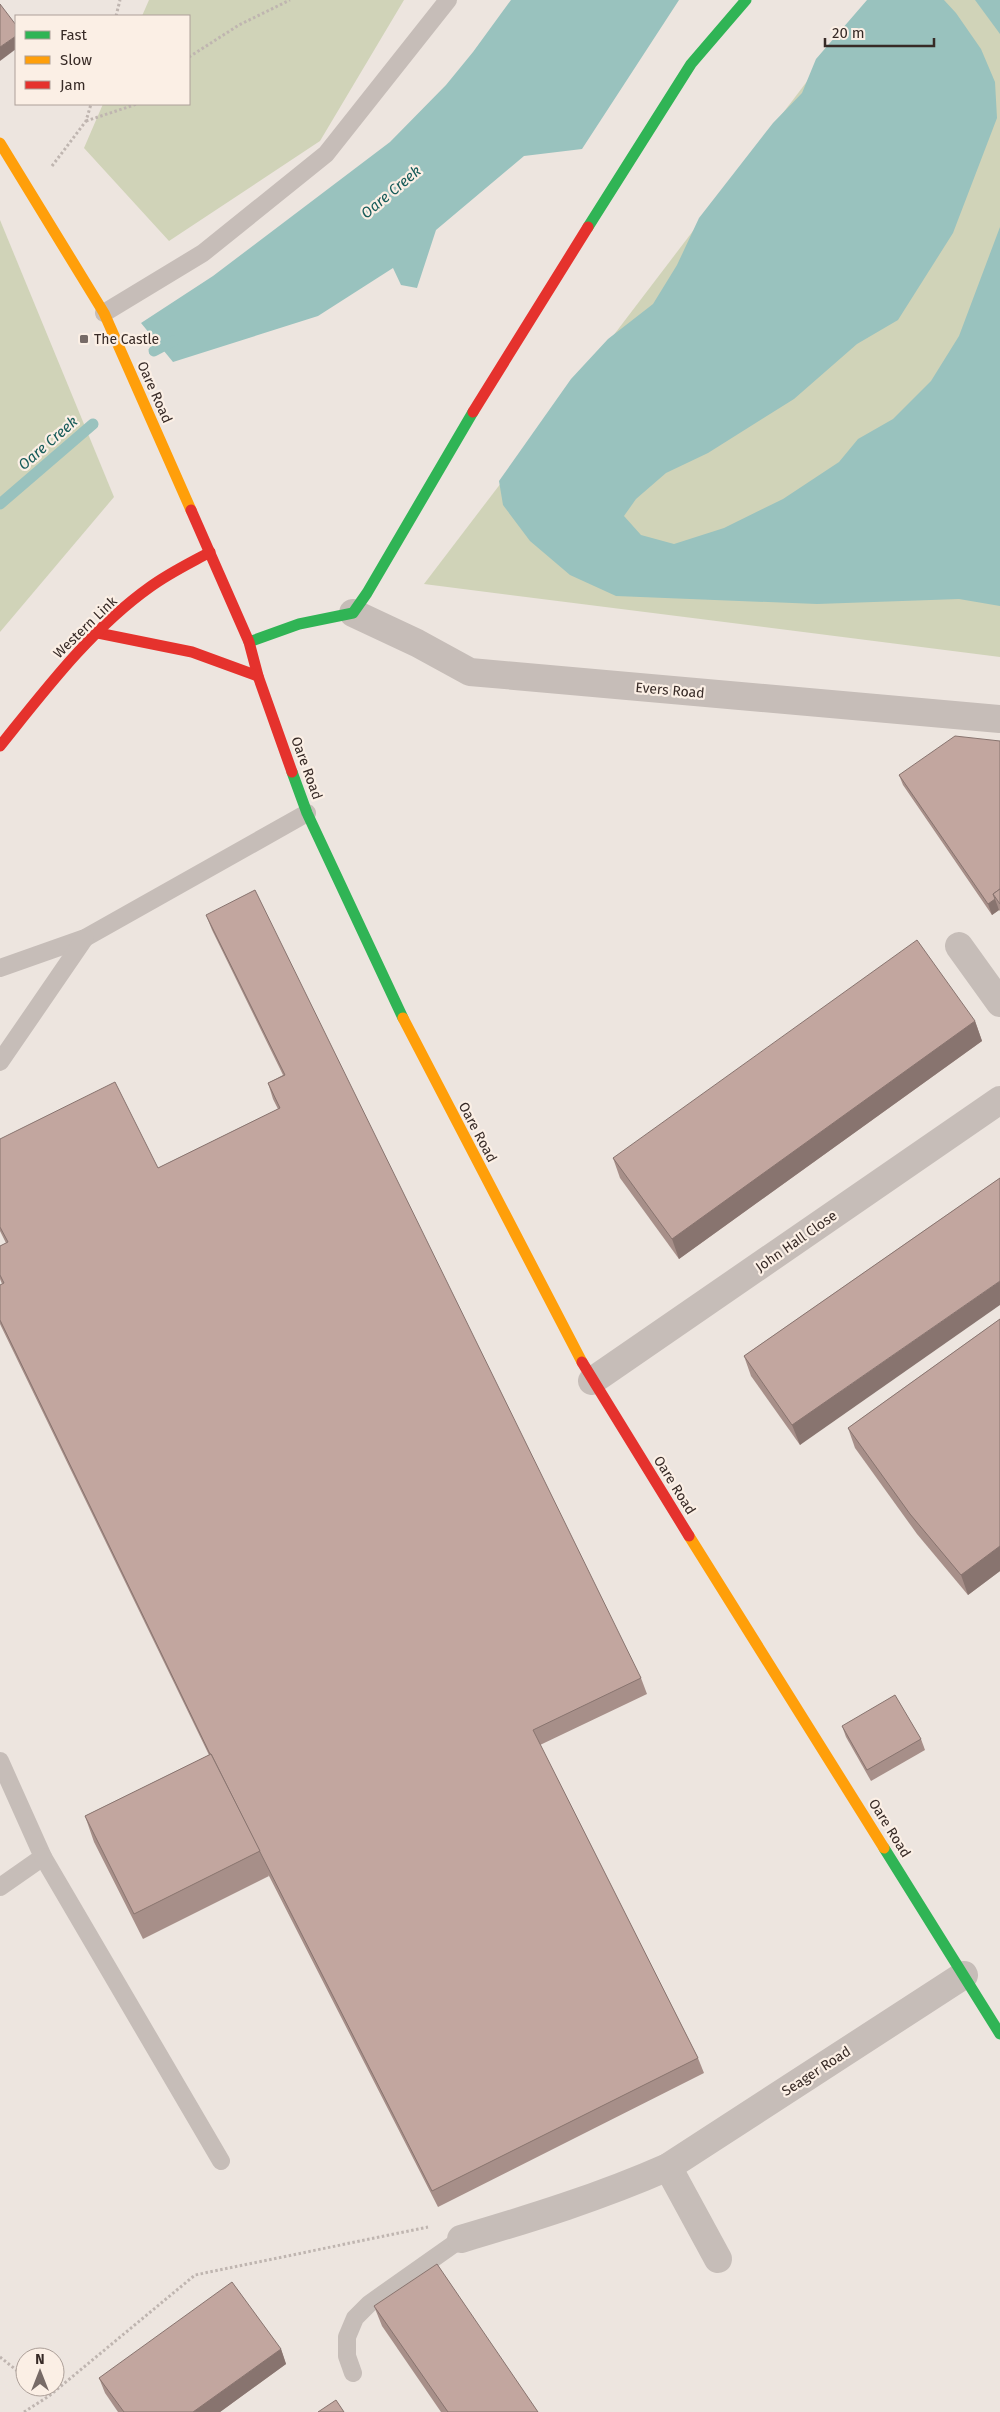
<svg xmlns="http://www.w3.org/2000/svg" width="1000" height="2412" viewBox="0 0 1000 2412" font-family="'Fira Sans',sans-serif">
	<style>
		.green { fill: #d0d3b8 }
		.water { fill: #99c2be }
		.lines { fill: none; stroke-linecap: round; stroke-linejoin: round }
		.stream { stroke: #99c2be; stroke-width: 11 }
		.path { stroke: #bfb5b0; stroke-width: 3; stroke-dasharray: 2.5 2.5; stroke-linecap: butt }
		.lane { stroke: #c6bdb8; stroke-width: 18 }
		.street { stroke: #c6bdb8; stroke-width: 28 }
		.fast { stroke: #30b455; stroke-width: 11 }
		.slow { stroke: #ff9f0a; stroke-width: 11 }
		.jam { stroke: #e5322d; stroke-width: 11 }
		.wall { fill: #a78f89 }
		.shaded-wall { fill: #88746f }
		.building { fill: #c2a69f; stroke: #88746f }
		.poi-dot { fill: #776b67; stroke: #fbefe5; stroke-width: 2 }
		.labels { text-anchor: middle; stroke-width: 4.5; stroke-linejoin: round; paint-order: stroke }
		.poi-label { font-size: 14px; fill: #372a26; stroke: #fbefe5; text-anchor: start }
		.street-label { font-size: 14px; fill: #372a26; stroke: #fbefe5 }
		.water-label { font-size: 15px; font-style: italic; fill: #185c5a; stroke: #fbefe5 }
	</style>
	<rect width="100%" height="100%" fill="#ede5df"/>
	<!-- green -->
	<g class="green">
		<path d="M 149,0 L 404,0 L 320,141 L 169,241 L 84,148 L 103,104 L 189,104 L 189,16 L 142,16 Z"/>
		<path d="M 869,0 L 1000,0 L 1000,657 L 424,584 Z"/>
		<path d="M 0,220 L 114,497 L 0,632 Z"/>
	</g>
	<!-- water -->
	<g class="water">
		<path d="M 511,0 L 679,0 L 582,149 L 524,156 L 436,230 L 417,288 L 401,285 L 393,268 L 318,316 L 173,362 L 141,323 L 213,276 L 390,142 L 446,85 L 473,52 Z"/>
		<path d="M 867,0 L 944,0 L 956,13 L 981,49 L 995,82 L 997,118 L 953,233 L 898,320 L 857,344 L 794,399 L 708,453 L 666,473 L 636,499 L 624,516 L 641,535 L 674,544 L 724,528 L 783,499 L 839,462 L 858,439 L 893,419 L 931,381 L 959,336 L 1000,227 L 1000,606 L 959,599 L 817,604 L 616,596 L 570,575 L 530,541 L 503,505 L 499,481 L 571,379 L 608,339 L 653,304 L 677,265 L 699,218 L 773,123 L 802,93 L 816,59 Z"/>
		<path d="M 975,0 L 1000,0 L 1000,34 Z"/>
	</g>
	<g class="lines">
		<!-- stream -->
		<g class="stream">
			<path d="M 154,351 L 173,341"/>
			<path d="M 0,504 L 93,424"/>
		</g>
		<!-- path -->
		<g class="path">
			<path d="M 116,16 L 120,0"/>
			<path d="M 189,57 L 239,25 L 290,0"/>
			<path d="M 86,121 L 137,104"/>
			<path d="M 52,166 L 86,121 L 91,104"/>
			<path d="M 0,2357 L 25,2377"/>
			<path d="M 38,2387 L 49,2396"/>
			<path d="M 24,2412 L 49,2396 L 195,2275 L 428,2227"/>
		</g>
		<!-- lane -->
		<g class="lane">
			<path d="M 104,313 L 203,253 L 326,154 L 448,0"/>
			<path d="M 0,968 L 85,938 L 307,813"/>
			<path d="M 0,1062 L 85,938"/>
			<path d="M 0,1761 L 43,1857 L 0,1887"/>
			<path d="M 43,1857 L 221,2161"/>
			<path d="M 353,2373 L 347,2356 L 347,2337 L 355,2318 L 369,2304 L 461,2239"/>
		</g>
		<!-- street -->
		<g class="street">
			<path d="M 353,613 L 417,643 L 470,672 L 1000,719"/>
			<path d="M 959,946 L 1000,1003"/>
			<path d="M 592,1381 L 1000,1100"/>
			<path d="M 668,2167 L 718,2259"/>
			<path d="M 461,2239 C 532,2218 600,2197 668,2167 L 964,1975"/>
		</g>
		<!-- fast -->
		<g class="fast">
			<path d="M 588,227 L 691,64 L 746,0"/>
			<path d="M 249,642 L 299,624 L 353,613 L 367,593 L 473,412"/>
			<path d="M 292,772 L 307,813 L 403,1018"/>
			<path d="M 884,1848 L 1000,2034"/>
		</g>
		<!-- slow -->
		<g class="slow">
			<path d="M 0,143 L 104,313 L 191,510"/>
			<path d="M 403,1018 L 582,1362"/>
			<path d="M 689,1536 L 884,1848"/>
		</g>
		<!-- jam -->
		<g class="jam">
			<path d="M 473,412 L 588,227"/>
			<path d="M 191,510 L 249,642 L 258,676 L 292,772"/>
			<path d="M 98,633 L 192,652 L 258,676"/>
			<path d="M 0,746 C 45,690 91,629 150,587 C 169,573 190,563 210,552"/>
			<path d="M 582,1362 L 689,1536"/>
		</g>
	</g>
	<!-- wall -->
	<g class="wall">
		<path d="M 1000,741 L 1000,911 L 999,910 L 992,915 L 903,785 L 899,775 Z"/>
		<path d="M 206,915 L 641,1678 L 647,1694 L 540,1745 L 698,2058 L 704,2073 L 438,2207 L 267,1872 L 269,1876 L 143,1939 L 94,1842 L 85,1816 L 209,1755 L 0,1324 L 0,1285 L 2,1284 L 0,1279 L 0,1246 L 6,1243 L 0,1231 L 0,1139 L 158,1168 L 278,1109 L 273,1099 L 268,1083 L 283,1075 L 212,930 Z"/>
		<path d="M 975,1021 L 982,1041 L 679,1259 L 620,1178 L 613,1158 Z"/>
		<path d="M 1000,1178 L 800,1445 L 751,1376 L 744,1356 Z"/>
		<path d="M 1000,1319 L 1000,1571 L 968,1595 L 917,1534 L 855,1448 L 848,1428 Z"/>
		<path d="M 842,1726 L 921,1739 L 925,1750 L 871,1781 L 846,1737 Z"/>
		<path d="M 374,2306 L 538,2412 L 441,2412 L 382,2326 Z"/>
		<path d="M 281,2349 L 286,2364 L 220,2412 L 118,2412 L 105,2393 L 99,2378 Z"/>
	</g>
	<!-- shaded-wall -->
	<g class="shaded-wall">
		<path d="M 16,36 L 16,49 L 0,61 L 0,47 Z"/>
		<path d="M 995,899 L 999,910 L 992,915 L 988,904 Z"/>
		<path d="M 975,1021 L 982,1041 L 679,1259 L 672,1239 Z"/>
		<path d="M 1000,1281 L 1000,1305 L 800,1445 L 792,1425 Z"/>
		<path d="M 1000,1546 L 1000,1571 L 968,1595 L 961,1575 Z"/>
		<path d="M 281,2349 L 286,2364 L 220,2412 L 193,2412 Z"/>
	</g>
	<!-- building -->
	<g class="building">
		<path d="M 0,4 L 16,25 L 16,36 L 0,47 Z"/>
		<path d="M 955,736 L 1000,741 L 1000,889 L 993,894 L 995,899 L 988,904 L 899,775 Z"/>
		<path d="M 1000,889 L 1000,904 L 993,894 Z"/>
		<path d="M 255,890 L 641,1678 L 533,1730 L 698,2058 L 432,2191 L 262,1856 L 211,1754 L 210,1754 L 0,1320 L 0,1285 L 4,1283 L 0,1275 L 0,1246 L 8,1242 L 0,1227 L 0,1139 L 115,1082 L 158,1168 L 280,1108 L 268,1083 L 285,1075 L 206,915 Z"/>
		<path d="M 917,940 L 975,1021 L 672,1239 L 613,1158 Z"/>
		<path d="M 1000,1178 L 1000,1281 L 792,1425 L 744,1356 Z"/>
		<path d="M 1000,1319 L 1000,1546 L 961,1575 L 910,1514 L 848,1428 Z"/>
		<path d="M 895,1695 L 921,1739 L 867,1770 L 842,1726 Z"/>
		<path d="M 211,1754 L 260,1851 L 134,1914 L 85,1816 Z"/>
		<path d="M 437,2264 L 538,2412 L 448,2412 L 374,2306 Z"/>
		<path d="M 232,2282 L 281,2349 L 193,2412 L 124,2412 L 99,2378 Z"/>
		<path d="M 336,2400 L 344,2412 L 318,2412 Z"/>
	</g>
	<!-- markers -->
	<rect class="poi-dot" x="79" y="334" width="10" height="10" rx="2.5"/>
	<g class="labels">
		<!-- poi labels -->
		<g class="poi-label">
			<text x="94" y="344">The Castle</text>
		</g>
		<!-- street labels -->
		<g class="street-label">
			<text transform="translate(155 392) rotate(66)" y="5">Oare Road</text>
			<text transform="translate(85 627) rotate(-44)" y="5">Western Link</text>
			<text transform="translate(670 690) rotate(5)" y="5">Evers Road</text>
			<text transform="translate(307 768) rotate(70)" y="5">Oare Road</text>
			<text transform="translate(478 1132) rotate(62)" y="5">Oare Road</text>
			<text transform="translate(796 1241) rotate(-35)" y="5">John Hall Close</text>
			<text transform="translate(675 1485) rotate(58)" y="5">Oare Road</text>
			<text transform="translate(890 1828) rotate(58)" y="5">Oare Road</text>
			<text transform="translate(816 2071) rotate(-33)" y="5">Seager Road</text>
		</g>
		<!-- water labels -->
		<g class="water-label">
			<text transform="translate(391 192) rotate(-40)" y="5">Oare Creek</text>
			<text transform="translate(48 443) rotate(-41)" y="5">Oare Creek</text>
		</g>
	</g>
	<!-- legend -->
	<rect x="15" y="15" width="175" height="90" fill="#fbefe5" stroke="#ada099"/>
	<rect x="25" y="31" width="25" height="8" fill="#30b455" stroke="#ada099"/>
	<text x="60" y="40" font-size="15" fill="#372a26">Fast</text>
	<rect x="25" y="56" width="25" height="8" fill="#ff9f0a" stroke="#ada099"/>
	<text x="60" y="65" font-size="15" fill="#372a26">Slow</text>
	<rect x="25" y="81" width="25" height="8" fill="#e5322d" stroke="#ada099"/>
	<text x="60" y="90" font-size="15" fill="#372a26">Jam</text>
	<!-- north arrow -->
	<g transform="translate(40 2372)"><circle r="24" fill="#fbefe5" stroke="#ada099"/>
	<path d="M0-4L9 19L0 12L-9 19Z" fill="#776b67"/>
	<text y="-8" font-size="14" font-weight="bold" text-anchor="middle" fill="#372a26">N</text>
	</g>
	<!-- scale -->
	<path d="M825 38v8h109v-8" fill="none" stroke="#372a26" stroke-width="2.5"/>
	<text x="832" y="38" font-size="15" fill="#372a26" stroke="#fbefe5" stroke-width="4" paint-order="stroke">20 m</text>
</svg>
